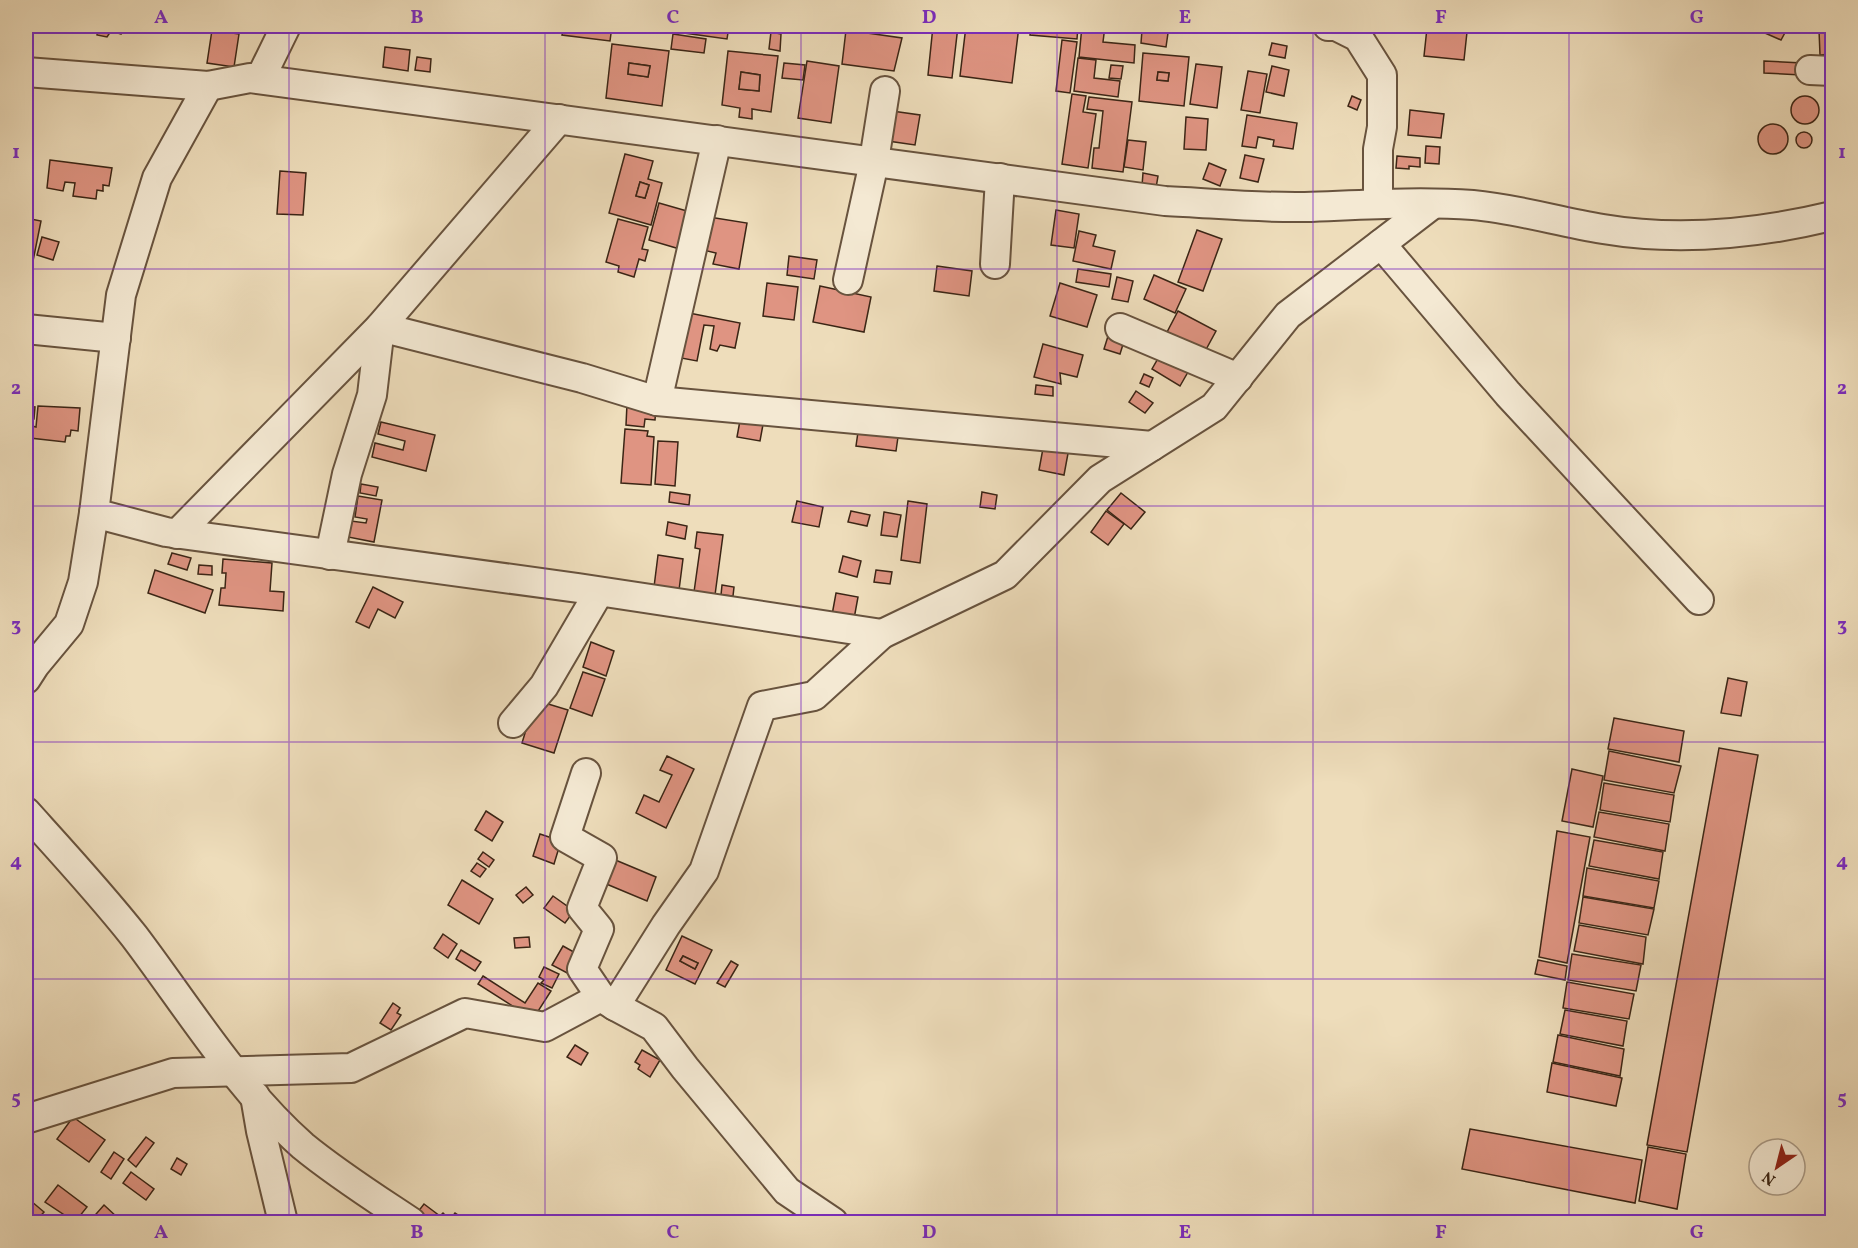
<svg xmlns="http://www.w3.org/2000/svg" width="1858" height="1248" viewBox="0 0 1858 1248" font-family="Vollkorn,serif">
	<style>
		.building { fill: #df9482; stroke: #3b2515; stroke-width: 1.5; fill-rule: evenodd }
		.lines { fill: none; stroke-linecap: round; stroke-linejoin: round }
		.minor-casing { stroke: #68533e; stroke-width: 32 }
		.minor { stroke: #f4e9d3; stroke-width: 28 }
		.grid { fill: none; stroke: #7b2cbf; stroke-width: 1.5; stroke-opacity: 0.55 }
		.neatline { fill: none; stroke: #7b2cbf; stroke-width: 2 }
		.grid-label { font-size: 20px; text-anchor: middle; font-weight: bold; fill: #7b2cbf }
	</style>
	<rect width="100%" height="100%" fill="#edb"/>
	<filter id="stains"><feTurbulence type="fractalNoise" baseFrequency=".00333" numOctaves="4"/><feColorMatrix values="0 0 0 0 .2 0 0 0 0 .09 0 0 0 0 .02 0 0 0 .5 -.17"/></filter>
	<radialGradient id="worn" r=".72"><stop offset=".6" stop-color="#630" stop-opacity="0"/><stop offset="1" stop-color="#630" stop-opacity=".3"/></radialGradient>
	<!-- building -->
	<g class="building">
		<path d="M 98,26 L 122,26 L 121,34 L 111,31 L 107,37 L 97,35 Z"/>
		<path d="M 564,26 L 612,26 L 610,41 L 562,35 Z"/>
		<path d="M 678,26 L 729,26 L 727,39 L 677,32 Z"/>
		<path d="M 933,26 L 958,26 L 952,78 L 928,75 Z"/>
		<path d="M 966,26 L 1019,26 L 1012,83 L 960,76 Z"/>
		<path d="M 1031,26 L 1078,26 L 1077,39 L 1030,35 Z"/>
		<path d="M 1082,26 L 1105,26 L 1103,42 L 1135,45 L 1134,63 L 1079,57 Z"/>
		<path d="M 1153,26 L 1169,26 L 1166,47 L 1141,43 L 1142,30 L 1152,31 Z"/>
		<path d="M 1749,26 L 1779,26 L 1787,29 L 1781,40 Z"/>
		<path d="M 1427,28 L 1467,32 L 1464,60 L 1424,56 Z"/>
		<path d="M 212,30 L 239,34 L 234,67 L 207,63 Z"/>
		<path d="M 846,30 L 902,38 L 894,71 L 842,64 Z"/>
		<path d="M 1819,30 L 1832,30 L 1832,54 L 1820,55 Z"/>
		<path d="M 771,32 L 781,34 L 780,51 L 769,49 Z"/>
		<path d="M 673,34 L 706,39 L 704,53 L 671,49 Z"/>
		<path d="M 1062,40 L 1077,42 L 1070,93 L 1056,91 Z"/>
		<path d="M 1272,43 L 1287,46 L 1285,58 L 1269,55 Z"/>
		<path d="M 612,44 L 669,51 L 662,106 L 606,98 ZM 629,63 L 650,66 L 648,77 L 628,74 Z"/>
		<path d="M 385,47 L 410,50 L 408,71 L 383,67 Z"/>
		<path d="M 728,51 L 778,56 L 771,112 L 752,109 L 752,119 L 739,117 L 740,108 L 722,105 ZM 741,72 L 760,75 L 759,91 L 739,89 Z"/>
		<path d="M 1143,53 L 1189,57 L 1184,106 L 1139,101 ZM 1158,72 L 1169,73 L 1168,81 L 1157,80 Z"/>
		<path d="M 417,57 L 431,59 L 430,72 L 415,70 Z"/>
		<path d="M 1078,58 L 1096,60 L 1094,78 L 1120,81 L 1118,97 L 1074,91 Z"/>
		<path d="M 807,61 L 839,66 L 831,123 L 798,118 Z"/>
		<path d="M 1764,61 L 1802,63 L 1801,75 L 1764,73 Z"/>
		<path d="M 629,63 L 650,66 L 648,77 L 628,74 Z"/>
		<path d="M 784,63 L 805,65 L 803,80 L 782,78 Z"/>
		<path d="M 1196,64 L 1222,67 L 1217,108 L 1190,104 Z"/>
		<path d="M 1111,65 L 1123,66 L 1121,79 L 1109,78 Z"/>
		<path d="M 1272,66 L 1289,70 L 1284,96 L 1266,92 Z"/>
		<path d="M 1248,71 L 1267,74 L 1260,113 L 1241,110 Z"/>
		<path d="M 741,72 L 760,75 L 759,91 L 739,89 Z"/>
		<path d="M 1158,72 L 1169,73 L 1168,81 L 1157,80 Z"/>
		<path d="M 1072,94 L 1086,96 L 1083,112 L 1096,114 L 1088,168 L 1062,164 Z"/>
		<circle cx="1805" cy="110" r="14"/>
		<path d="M 1352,96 L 1361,100 L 1357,110 L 1348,106 Z"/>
		<path d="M 1089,97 L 1132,102 L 1123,172 L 1092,168 L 1094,148 L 1099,148 L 1103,111 L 1087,109 Z"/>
		<path d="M 1410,110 L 1444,114 L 1441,138 L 1408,135 Z"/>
		<path d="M 892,111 L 920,115 L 915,145 L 888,141 Z"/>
		<path d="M 1247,115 L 1297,123 L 1293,149 L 1273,146 L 1274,140 L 1258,137 L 1256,148 L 1242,146 Z"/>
		<path d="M 1186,117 L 1208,119 L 1206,150 L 1184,149 Z"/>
		<circle cx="1773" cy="139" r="15"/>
		<circle cx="1804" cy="140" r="8"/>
		<path d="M 1128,140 L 1146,142 L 1143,170 L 1124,167 Z"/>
		<path d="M 1426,146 L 1440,147 L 1439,164 L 1425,163 Z"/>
		<path d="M 625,154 L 653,161 L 648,179 L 662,183 L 651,225 L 609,213 ZM 640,182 L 649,185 L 645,198 L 636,196 Z"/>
		<path d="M 1245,155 L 1264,159 L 1258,182 L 1240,178 Z"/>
		<path d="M 1397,156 L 1420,158 L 1420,167 L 1409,166 L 1409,169 L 1396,168 Z"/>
		<path d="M 50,160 L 112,168 L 109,186 L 103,185 L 103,191 L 97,190 L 96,199 L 73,196 L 75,183 L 65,182 L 63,191 L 47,188 Z"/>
		<path d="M 1209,163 L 1226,170 L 1220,186 L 1203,179 Z"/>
		<path d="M 280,171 L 306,173 L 303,215 L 277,214 Z"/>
		<path d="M 1143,173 L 1158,176 L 1156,188 L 1142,186 Z"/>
		<path d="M 640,182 L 649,185 L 645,198 L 636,196 Z"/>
		<path d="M 659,203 L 694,213 L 683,250 L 649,240 Z"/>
		<path d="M 1056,210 L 1079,214 L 1074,248 L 1051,245 Z"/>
		<path d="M 709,217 L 747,223 L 739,269 L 713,264 L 716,253 L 703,250 Z"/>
		<path d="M 26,218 L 41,221 L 32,266 L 26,264 Z"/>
		<path d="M 618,219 L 648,227 L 642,249 L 648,250 L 645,261 L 639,259 L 634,277 L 618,272 L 619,266 L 606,262 Z"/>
		<path d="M 1197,230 L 1222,239 L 1203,291 L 1178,282 Z"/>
		<path d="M 1079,231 L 1096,235 L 1093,246 L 1115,251 L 1111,269 L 1073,261 Z"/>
		<path d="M 42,237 L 59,242 L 53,260 L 37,255 Z"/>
		<path d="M 789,256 L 817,260 L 814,279 L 787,275 Z"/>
		<path d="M 937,266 L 972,271 L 969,296 L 934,291 Z"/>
		<path d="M 1078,269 L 1111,274 L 1109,287 L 1076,282 Z"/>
		<path d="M 1154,275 L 1186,289 L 1175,313 L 1144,299 Z"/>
		<path d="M 1117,277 L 1133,281 L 1128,302 L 1112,299 Z"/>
		<path d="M 767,283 L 798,287 L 794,320 L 763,316 Z"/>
		<path d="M 1060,283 L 1097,295 L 1087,327 L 1050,316 Z"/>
		<path d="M 820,286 L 871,297 L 864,332 L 813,322 Z"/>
		<path d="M 1178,311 L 1216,331 L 1203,355 L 1165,336 Z"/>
		<path d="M 689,313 L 740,323 L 735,348 L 720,345 L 717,351 L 710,349 L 714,326 L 704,325 L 697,361 L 681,358 Z"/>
		<path d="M 1109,333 L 1125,338 L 1120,354 L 1104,349 Z"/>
		<path d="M 1043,344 L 1083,355 L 1077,377 L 1060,373 L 1061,384 L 1034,377 Z"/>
		<path d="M 1164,348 L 1192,365 L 1180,386 L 1152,369 Z"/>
		<path d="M 1144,374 L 1153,378 L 1149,387 L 1140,383 Z"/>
		<path d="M 1036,385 L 1053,387 L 1053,396 L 1035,394 Z"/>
		<path d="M 1136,391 L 1153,403 L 1145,413 L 1129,402 Z"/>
		<path d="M 627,404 L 656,406 L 655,420 L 645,419 L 644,427 L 626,425 Z"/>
		<path d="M 26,406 L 35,407 L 34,419 L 26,418 Z"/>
		<path d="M 38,406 L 80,408 L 78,431 L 71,430 L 70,436 L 66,436 L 65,442 L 30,438 L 32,426 L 36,427 Z"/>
		<path d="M 741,415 L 764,419 L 760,441 L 737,437 Z"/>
		<path d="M 381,422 L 435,435 L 426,471 L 372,457 L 375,443 L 403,450 L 405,441 L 378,434 Z"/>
		<path d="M 859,425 L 899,430 L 896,451 L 856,446 Z"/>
		<path d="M 625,429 L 648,431 L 647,436 L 654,437 L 651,485 L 621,483 Z"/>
		<path d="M 658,441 L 678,442 L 675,486 L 655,484 Z"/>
		<path d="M 1044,443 L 1069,448 L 1064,475 L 1039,470 Z"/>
		<path d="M 361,484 L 378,487 L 376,496 L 360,493 Z"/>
		<path d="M 670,492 L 690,495 L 689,505 L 669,502 Z"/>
		<path d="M 982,492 L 997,495 L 995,509 L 980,507 Z"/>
		<path d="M 1121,493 L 1145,512 L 1131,529 L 1107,510 Z"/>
		<path d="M 358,496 L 382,500 L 374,542 L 348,537 L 351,521 L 366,523 L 367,519 L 355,517 Z"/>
		<path d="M 797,501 L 823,507 L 819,527 L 792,522 Z"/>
		<path d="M 908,501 L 927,504 L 920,563 L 901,560 Z"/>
		<path d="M 851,511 L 870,515 L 867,526 L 848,522 Z"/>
		<path d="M 1106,511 L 1124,524 L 1108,545 L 1091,532 Z"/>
		<path d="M 884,512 L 901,515 L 897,537 L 881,535 Z"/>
		<path d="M 668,522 L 687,526 L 685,539 L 666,535 Z"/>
		<path d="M 697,532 L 723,535 L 715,595 L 694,592 L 700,549 L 695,548 Z"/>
		<path d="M 172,553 L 191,558 L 187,570 L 168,564 Z"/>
		<path d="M 658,555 L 683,559 L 679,590 L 654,587 Z"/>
		<path d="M 843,556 L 861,561 L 857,577 L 839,572 Z"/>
		<path d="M 223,559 L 272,563 L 270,591 L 284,592 L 283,611 L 219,605 L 221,588 L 225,588 L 226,573 L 222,573 Z"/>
		<path d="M 199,565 L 212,566 L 212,575 L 198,574 Z"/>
		<path d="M 155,570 L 213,590 L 205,613 L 148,593 Z"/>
		<path d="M 876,570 L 892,572 L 890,584 L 874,582 Z"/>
		<path d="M 722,585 L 734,587 L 733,596 L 721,595 Z"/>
		<path d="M 373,587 L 403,602 L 395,618 L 378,609 L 369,628 L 356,622 Z"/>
		<path d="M 836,593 L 858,597 L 854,619 L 832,615 Z"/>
		<path d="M 591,642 L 614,651 L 606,676 L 583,667 Z"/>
		<path d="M 583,672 L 605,679 L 592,716 L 570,708 Z"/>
		<path d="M 1728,678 L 1747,682 L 1741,716 L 1721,713 Z"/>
		<path d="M 535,700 L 568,710 L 554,753 L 522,743 Z"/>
		<path d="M 1614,718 L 1684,731 L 1679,762 L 1608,749 Z"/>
		<path d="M 1719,748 L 1758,755 L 1687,1152 L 1647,1145 Z"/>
		<path d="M 1609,751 L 1681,766 L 1674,793 L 1604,780 Z"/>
		<path d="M 667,756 L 694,769 L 666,828 L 636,813 L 644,795 L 659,802 L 672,775 L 660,770 Z"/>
		<path d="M 1572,769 L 1603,776 L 1593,827 L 1562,821 Z"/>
		<path d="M 1604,783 L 1674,795 L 1670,822 L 1600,810 Z"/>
		<path d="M 486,811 L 503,822 L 492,841 L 475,830 Z"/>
		<path d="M 1599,812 L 1669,824 L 1665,851 L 1594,837 Z"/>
		<path d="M 1557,831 L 1590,837 L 1567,963 L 1539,957 Z"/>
		<path d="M 540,834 L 561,841 L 554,864 L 533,856 Z"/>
		<path d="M 1594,840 L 1663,852 L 1659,879 L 1589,866 Z"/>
		<path d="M 483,852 L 494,860 L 489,867 L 478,859 Z"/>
		<path d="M 613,859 L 656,877 L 647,901 L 604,883 Z"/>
		<path d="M 477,863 L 486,869 L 480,877 L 471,871 Z"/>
		<path d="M 1587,868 L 1659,881 L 1654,908 L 1583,896 Z"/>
		<path d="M 462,880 L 493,899 L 479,924 L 448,905 Z"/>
		<path d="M 526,887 L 533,895 L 523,903 L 516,895 Z"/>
		<path d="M 553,896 L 574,911 L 565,923 L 544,908 Z"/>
		<path d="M 1583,897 L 1654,909 L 1648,935 L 1579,923 Z"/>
		<path d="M 1579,925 L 1646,937 L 1643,964 L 1574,951 Z"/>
		<path d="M 443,934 L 457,944 L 448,958 L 434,948 Z"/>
		<path d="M 682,936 L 712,950 L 695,984 L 666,970 ZM 683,956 L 698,963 L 695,969 L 680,961 Z"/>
		<path d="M 529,937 L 530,947 L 515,948 L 514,938 Z"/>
		<path d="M 563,946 L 581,956 L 571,975 L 552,965 Z"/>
		<path d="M 461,950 L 481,962 L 475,971 L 456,959 Z"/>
		<path d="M 1572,954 L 1641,965 L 1636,991 L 1568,980 Z"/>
		<path d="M 683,956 L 698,963 L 695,969 L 680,961 Z"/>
		<path d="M 1538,960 L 1567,966 L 1565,980 L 1535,974 Z"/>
		<path d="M 731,961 L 738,965 L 725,987 L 717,983 Z"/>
		<path d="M 544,967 L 559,974 L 552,988 L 541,983 L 544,980 L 539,977 Z"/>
		<path d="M 483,976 L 525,1003 L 538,983 L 551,991 L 533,1019 L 478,984 Z"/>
		<path d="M 1567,982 L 1634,994 L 1629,1019 L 1563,1008 Z"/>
		<path d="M 393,1003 L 400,1008 L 397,1013 L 401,1015 L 391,1030 L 380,1023 Z"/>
		<path d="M 1565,1010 L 1627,1021 L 1623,1046 L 1560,1034 Z"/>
		<path d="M 1558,1035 L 1624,1049 L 1620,1076 L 1553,1062 Z"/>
		<path d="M 575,1045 L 588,1053 L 581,1065 L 567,1057 Z"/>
		<path d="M 642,1050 L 660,1060 L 650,1077 L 638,1069 L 640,1065 L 635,1062 Z"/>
		<path d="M 1552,1063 L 1622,1078 L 1616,1106 L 1547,1092 Z"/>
		<path d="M 73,1117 L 105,1140 L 89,1162 L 57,1139 Z"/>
		<path d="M 1470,1129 L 1642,1160 L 1635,1203 L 1462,1169 Z"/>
		<path d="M 146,1137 L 154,1143 L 136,1167 L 128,1160 Z"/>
		<path d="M 1648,1147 L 1686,1154 L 1677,1209 L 1639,1201 Z"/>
		<path d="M 114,1152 L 124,1159 L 111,1179 L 101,1172 Z"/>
		<path d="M 177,1158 L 187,1164 L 181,1175 L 171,1169 Z"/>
		<path d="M 131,1172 L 154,1189 L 146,1200 L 123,1183 Z"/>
		<path d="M 58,1185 L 87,1207 L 75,1222 L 45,1202 Z"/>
		<path d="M 31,1201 L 44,1212 L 35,1222 L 26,1222 L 26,1207 Z"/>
		<path d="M 424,1204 L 440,1216 L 443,1213 L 450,1220 L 455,1213 L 464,1219 L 462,1222 L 430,1222 L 417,1213 Z"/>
		<path d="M 104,1205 L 118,1218 L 114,1222 L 89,1222 Z"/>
	</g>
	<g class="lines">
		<!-- minor casing -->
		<g class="minor-casing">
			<g id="minor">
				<path d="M 1328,26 L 1336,26 L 1358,37 L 1382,75 L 1382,127 L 1378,149 L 1378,203"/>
				<path d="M 1810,70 L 1832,71"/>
				<path d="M 26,72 L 208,86 L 250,78 L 1165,201 C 1211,203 1259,208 1305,207 C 1361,205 1417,201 1473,205 C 1518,209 1559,222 1603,229 C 1680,242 1757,234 1832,216"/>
				<path d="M 260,79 L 286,26"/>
				<path d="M 208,86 L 157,178 L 121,295 L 94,513 L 166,532 L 578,588 L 882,634"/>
				<path d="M 717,140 L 657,401 L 1152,446"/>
				<path d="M 1381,244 L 1508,394 L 1699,600"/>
				<path d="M 995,264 L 1000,178"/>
				<path d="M 848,280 L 873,167 L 885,91"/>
				<path d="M 1120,328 L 1238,378"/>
				<path d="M 26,329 L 116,338"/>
				<path d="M 177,534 L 380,327 L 559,119"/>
				<path d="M 330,555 L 347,474 L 372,395 L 380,327 L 582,378 L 657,401"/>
				<path d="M 26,679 L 35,665 L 69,624 L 83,582 L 94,513"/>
				<path d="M 513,723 L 544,686 L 599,592"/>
				<path d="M 586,773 L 565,837 L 602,858 L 582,908 L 599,929 L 582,969 L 601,997"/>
				<path d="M 26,812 C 63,853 100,893 134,936 C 187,1006 237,1088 303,1146 C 337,1174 375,1198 411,1222"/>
				<path d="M 255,1096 L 261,1131 L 283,1222"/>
				<path d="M 26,1119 L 173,1073 L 351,1068 L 465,1013 L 545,1027 L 601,997 L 615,1006"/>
				<path d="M 833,1222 L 787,1191 L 685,1068 L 654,1027 L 615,1006 L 666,925 L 704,871 L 762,706 L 814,696 L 882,634 L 1005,575 L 1100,479 L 1214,407 L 1288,315 L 1433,204"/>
			</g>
		</g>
		<!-- minor -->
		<use href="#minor" class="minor"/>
	</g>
	<!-- grid -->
	<path class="grid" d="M 289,26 L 289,1222M 545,26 L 545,1222M 801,26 L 801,1222M 1057,26 L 1057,1222M 1313,26 L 1313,1222M 1569,26 L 1569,1222M 26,269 L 1832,269M 26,506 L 1832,506M 26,742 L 1832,742M 26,979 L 1832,979"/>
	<!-- margin -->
	<rect width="1858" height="1248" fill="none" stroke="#edb" stroke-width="66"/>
	<!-- north arrow -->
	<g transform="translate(1777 1167) rotate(215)"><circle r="28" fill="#f4e9d3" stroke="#aa9b87" stroke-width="1.5"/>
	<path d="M0-4.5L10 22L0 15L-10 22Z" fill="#8f2418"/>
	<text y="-9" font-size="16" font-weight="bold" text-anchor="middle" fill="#3b2515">N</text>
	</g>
	<rect x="33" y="33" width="1792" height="1182" class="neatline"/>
	<g class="grid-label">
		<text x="161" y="23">A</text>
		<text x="417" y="23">B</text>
		<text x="673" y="23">C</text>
		<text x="929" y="23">D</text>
		<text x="1185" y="23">E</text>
		<text x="1441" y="23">F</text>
		<text x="1697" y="23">G</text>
		<text x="16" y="158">1</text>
		<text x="1842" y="158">1</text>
		<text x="16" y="394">2</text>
		<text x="1842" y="394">2</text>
		<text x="16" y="631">3</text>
		<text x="1842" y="631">3</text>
		<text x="16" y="867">4</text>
		<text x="1842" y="867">4</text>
		<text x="16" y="1104">5</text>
		<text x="1842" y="1104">5</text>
		<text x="161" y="1238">A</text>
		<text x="417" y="1238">B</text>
		<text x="673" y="1238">C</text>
		<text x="929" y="1238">D</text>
		<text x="1185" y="1238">E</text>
		<text x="1441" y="1238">F</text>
		<text x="1697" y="1238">G</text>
	</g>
	<rect width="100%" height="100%" filter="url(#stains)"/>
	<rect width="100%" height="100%" fill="url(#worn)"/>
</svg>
